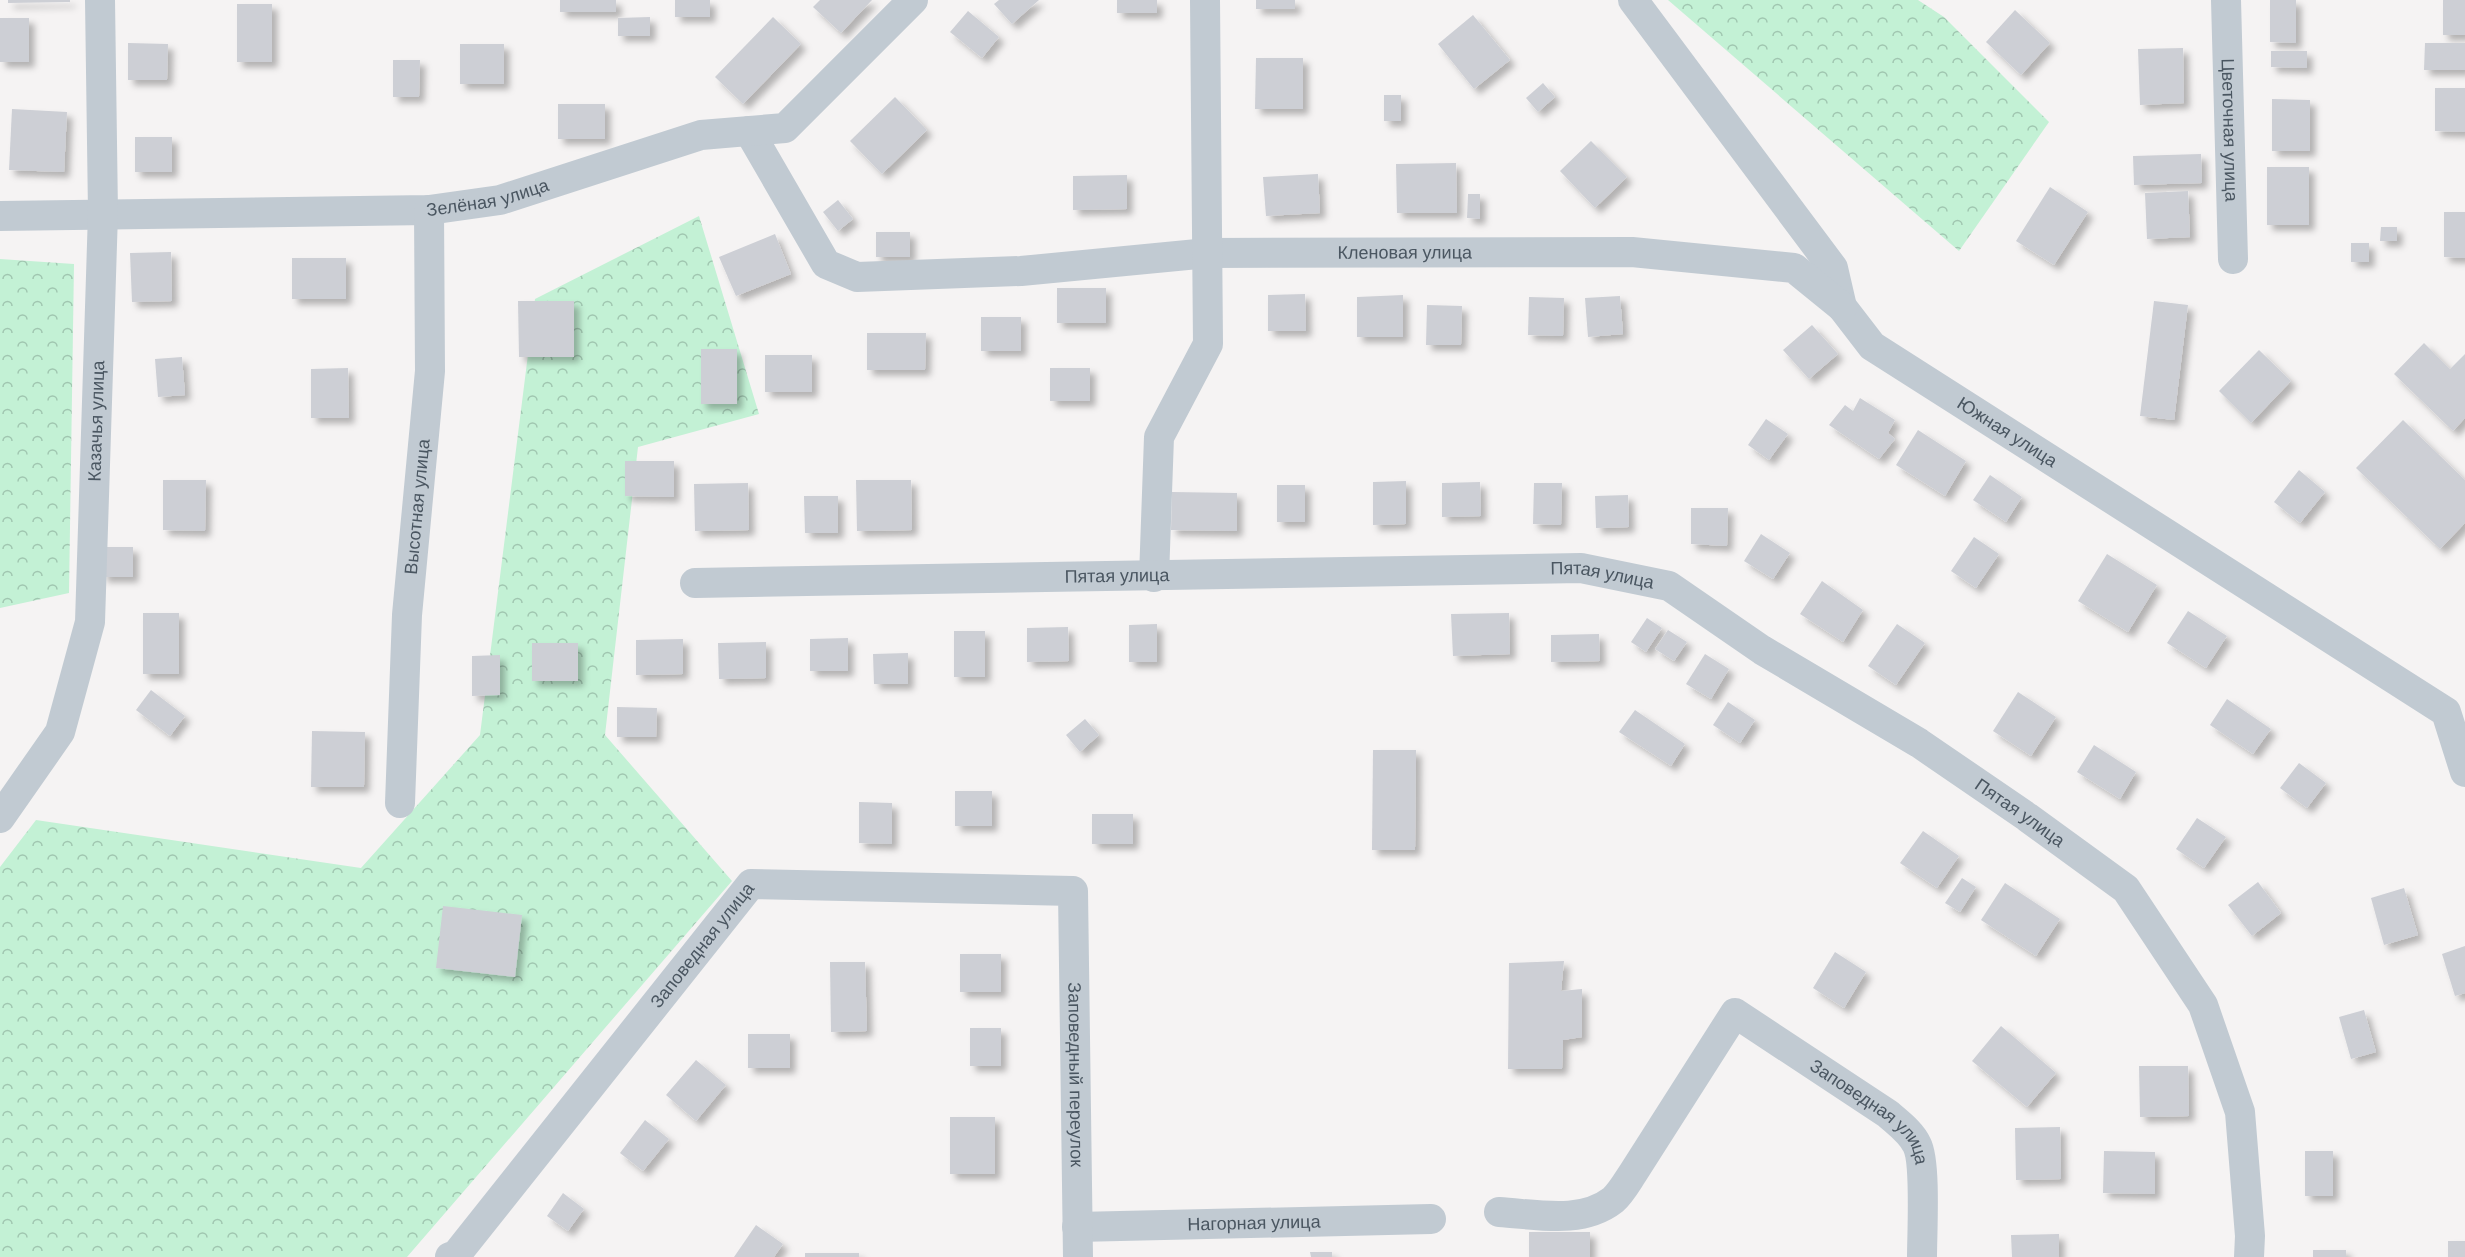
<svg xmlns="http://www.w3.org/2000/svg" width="2465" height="1257" viewBox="0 0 2465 1257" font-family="'DM Sans',sans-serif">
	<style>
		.forest { fill: url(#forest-crowns) }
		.building { fill: #cdcfd5; filter: url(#shadow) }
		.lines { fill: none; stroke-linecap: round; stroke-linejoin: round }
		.minor { stroke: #c1cad2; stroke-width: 30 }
		.labels { text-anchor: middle; stroke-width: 6; stroke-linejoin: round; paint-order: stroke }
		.street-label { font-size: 18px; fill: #4a5661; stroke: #fff }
	</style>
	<defs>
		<pattern id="forest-crowns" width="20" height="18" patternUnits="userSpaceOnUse" patternTransform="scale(1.5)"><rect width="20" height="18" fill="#c3f1d5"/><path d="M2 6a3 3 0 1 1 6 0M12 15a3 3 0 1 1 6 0" fill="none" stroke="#a0c6b0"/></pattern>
		<filter id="shadow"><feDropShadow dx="5.5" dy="5.5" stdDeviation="3" flood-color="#0004"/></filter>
	</defs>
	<rect width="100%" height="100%" fill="#f5f3f3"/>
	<!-- forest -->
	<g class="forest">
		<path d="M 1668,0 L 1918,0 L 1944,17 L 2049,122 L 1959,251 Z"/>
		<path d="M 699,216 L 759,414 L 638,447 L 605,735 L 732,881 L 407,1257 L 0,1257 L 0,867 L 36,820 L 361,868 L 480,735 L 535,299 Z"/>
		<path d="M 0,259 L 74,264 L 69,593 L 0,608 Z"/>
	</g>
	<!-- building -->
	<g class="building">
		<path d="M 8,0 L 70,0 L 70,2 L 8,3 Z"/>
		<rect x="560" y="0" width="56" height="12"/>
		<rect x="675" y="0" width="35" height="17"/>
		<path d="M 820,0 L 872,0 L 841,33 L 813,7 Z"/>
		<path d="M 999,0 L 1039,0 L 1012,24 L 994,4 Z"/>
		<rect x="1117" y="0" width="40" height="13"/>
		<rect x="1256" y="0" width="39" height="9"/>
		<path d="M 2270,0 L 2296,0 L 2296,43 L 2270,42 Z"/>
		<rect x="2443" y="0" width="22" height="35"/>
		<rect x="237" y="4" width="35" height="58"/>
		<path d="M 2015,10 L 2050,43 L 2021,75 L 1986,42 Z"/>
		<path d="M 968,11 L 999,37 L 982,58 L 950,32 Z"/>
		<path d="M 1473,15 L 1510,60 L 1474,89 L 1438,44 Z"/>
		<path d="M 650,17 L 650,36 L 618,36 L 618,18 Z"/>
		<path d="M 773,17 L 801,44 L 743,104 L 715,77 Z"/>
		<rect x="0" y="18" width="29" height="44"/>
		<path d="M 128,43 L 168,44 L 167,80 L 128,80 Z"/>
		<path d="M 2425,43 L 2465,43 L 2465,70 L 2424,70 Z"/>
		<rect x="460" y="44" width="44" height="40"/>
		<path d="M 2183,48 L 2184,103 L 2140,105 L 2138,49 Z"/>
		<path d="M 2271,51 L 2307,51 L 2307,68 L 2271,67 Z"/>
		<path d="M 1256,58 L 1303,58 L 1303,109 L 1255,109 Z"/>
		<path d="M 393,60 L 420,60 L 419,97 L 393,97 Z"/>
		<path d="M 1543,83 L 1555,97 L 1538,112 L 1526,98 Z"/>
		<path d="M 2435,88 L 2465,88 L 2465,132 L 2435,131 Z"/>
		<rect x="1384" y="95" width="17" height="26"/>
		<path d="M 895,97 L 927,130 L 882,174 L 850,141 Z"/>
		<path d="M 2272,99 L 2310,100 L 2310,151 L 2272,151 Z"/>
		<rect x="558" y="104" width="47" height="35"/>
		<path d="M 12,109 L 67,112 L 64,172 L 9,170 Z"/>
		<rect x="135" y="137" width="37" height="35"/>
		<path d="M 1591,141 L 1627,177 L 1595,208 L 1560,171 Z"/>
		<path d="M 2201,154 L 2202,183 L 2134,185 L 2133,156 Z"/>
		<path d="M 1456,163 L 1457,213 L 1397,213 L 1396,164 Z"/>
		<rect x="2267" y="167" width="42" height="58"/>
		<path d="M 1318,174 L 1320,213 L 1266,216 L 1263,177 Z"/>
		<path d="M 1127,175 L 1127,209 L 1073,210 L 1073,176 Z"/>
		<path d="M 2050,187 L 2088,212 L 2054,265 L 2016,241 Z"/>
		<path d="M 2188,191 L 2190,237 L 2147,239 L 2145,193 Z"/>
		<path d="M 1468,194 L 1480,194 L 1480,219 L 1467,218 Z"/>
		<path d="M 838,200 L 853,219 L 838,231 L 823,212 Z"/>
		<path d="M 2444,212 L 2465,212 L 2465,258 L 2444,257 Z"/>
		<path d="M 2381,227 L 2397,227 L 2397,241 L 2380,241 Z"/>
		<rect x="876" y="232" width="34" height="25"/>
		<path d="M 775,234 L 791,274 L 736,296 L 719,257 Z"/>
		<rect x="2351" y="243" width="18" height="19"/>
		<path d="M 171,252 L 172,301 L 132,302 L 130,253 Z"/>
		<rect x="292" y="258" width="54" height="41"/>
		<rect x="1057" y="288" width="49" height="35"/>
		<path d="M 1305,294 L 1306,331 L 1268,331 L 1268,295 Z"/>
		<path d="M 1403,295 L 1403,337 L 1357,337 L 1357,297 Z"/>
		<path d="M 1620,296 L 1623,334 L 1588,337 L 1585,298 Z"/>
		<path d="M 1529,297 L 1564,298 L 1563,336 L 1528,335 Z"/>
		<path d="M 518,301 L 574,301 L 574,357 L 519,357 Z"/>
		<path d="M 2154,301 L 2188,305 L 2174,420 L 2140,416 Z"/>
		<path d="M 1427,305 L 1462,306 L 1461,345 L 1426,345 Z"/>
		<rect x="981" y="317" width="40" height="34"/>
		<path d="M 1812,325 L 1838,354 L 1809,379 L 1783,350 Z"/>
		<path d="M 867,333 L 926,333 L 925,370 L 867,370 Z"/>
		<path d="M 2424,343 L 2450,369 L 2465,354 L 2465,418 L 2453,431 L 2394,374 Z"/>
		<rect x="701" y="349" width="36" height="55"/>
		<path d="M 2259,350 L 2291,381 L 2251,423 L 2219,391 Z"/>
		<rect x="765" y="355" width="47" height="37"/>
		<path d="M 182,357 L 185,395 L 158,397 L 155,359 Z"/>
		<path d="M 348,368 L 349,418 L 311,418 L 311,369 Z"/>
		<rect x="1050" y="368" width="40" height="33"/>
		<path d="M 1860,398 L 1895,420 L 1888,433 L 1895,439 L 1879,459 L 1829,425 L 1845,405 L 1853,411 Z"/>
		<path d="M 1766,419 L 1788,434 L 1769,460 L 1748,445 Z"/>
		<path d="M 2403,420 L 2465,480 L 2465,523 L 2440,549 L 2356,468 Z"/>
		<path d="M 1918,430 L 1966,461 L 1945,496 L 1896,465 Z"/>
		<path d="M 625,461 L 674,461 L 674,497 L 625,496 Z"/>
		<path d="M 2299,470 L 2325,492 L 2300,523 L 2274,502 Z"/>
		<path d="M 1990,475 L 2022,497 L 2006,522 L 1973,500 Z"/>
		<path d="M 163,480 L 206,480 L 205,531 L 163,530 Z"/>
		<path d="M 856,480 L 911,480 L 912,530 L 857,531 Z"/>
		<path d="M 1406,481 L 1406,524 L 1373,525 L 1373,482 Z"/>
		<path d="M 1480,482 L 1481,516 L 1442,517 L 1442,483 Z"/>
		<path d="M 748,483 L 749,530 L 695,531 L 694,484 Z"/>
		<path d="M 1534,483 L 1562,483 L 1561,525 L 1533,524 Z"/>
		<rect x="1277" y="485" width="28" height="37"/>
		<path d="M 1172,492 L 1237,493 L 1237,531 L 1171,530 Z"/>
		<path d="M 1628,495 L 1629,527 L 1596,528 L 1595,496 Z"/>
		<path d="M 804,496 L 838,496 L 838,533 L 805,533 Z"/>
		<path d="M 1691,508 L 1728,508 L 1727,546 L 1691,544 Z"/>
		<path d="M 1761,534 L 1790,553 L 1773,579 L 1744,561 Z"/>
		<path d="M 1974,537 L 1999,554 L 1976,588 L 1951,571 Z"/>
		<rect x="102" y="547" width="31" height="30"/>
		<path d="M 2107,554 L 2157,585 L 2128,632 L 2078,601 Z"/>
		<path d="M 1822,581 L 1863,610 L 1843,642 L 1800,614 Z"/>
		<path d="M 2188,611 L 2227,636 L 2206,668 L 2167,643 Z"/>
		<rect x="143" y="613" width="36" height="61"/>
		<path d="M 1509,613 L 1510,654 L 1453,656 L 1451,614 Z"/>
		<path d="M 1647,618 L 1662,628 L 1646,652 L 1631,642 Z"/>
		<path d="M 1157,624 L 1157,662 L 1129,662 L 1129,625 Z"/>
		<path d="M 1897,624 L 1925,643 L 1896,685 L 1868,666 Z"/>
		<path d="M 1068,627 L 1069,661 L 1027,662 L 1027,628 Z"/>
		<path d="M 1668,630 L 1687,642 L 1674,661 L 1655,649 Z"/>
		<rect x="954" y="631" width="31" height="46"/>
		<path d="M 1599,634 L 1600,661 L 1551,662 L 1551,635 Z"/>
		<path d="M 848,638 L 848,671 L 810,671 L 810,639 Z"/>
		<path d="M 683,639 L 683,674 L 636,675 L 636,640 Z"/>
		<path d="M 766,642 L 766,678 L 719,679 L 718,643 Z"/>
		<rect x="532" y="643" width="46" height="38"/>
		<path d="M 908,653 L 908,684 L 874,684 L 873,654 Z"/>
		<path d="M 1705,654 L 1729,669 L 1711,699 L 1686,684 Z"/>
		<path d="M 500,655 L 500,695 L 472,696 L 472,656 Z"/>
		<path d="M 151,690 L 185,716 L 170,736 L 136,710 Z"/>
		<path d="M 2018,692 L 2056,717 L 2031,756 L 1993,731 Z"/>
		<path d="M 2227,699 L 2271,729 L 2253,754 L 2210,725 Z"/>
		<path d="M 1728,702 L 1755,720 L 1740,743 L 1713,725 Z"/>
		<path d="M 617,707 L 657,708 L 656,737 L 617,737 Z"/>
		<path d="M 1635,710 L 1685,744 L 1671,766 L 1619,732 Z"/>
		<path d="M 1085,719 L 1099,735 L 1080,752 L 1066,735 Z"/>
		<path d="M 312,731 L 365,732 L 364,787 L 311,787 Z"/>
		<path d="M 2094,745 L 2136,772 L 2120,799 L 2077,772 Z"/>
		<path d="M 1373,750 L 1416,750 L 1415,850 L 1372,850 Z"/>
		<path d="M 2299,763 L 2326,783 L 2307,808 L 2280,788 Z"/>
		<rect x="955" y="791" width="37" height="35"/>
		<path d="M 859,802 L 892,803 L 892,844 L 859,843 Z"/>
		<rect x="1092" y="814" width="41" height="30"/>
		<path d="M 2197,818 L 2226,837 L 2204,868 L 2176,849 Z"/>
		<path d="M 1923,831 L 1959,856 L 1937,888 L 1900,863 Z"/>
		<path d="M 1962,878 L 1976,887 L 1960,912 L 1945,903 Z"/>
		<path d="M 2258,882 L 2281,913 L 2252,936 L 2228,905 Z"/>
		<path d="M 2005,883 L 2060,919 L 2036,956 L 1981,920 Z"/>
		<path d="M 2404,888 L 2418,935 L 2384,945 L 2371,898 Z"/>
		<path d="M 443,906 L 522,915 L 515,977 L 436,968 Z"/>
		<path d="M 2465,946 L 2465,993 L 2455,996 L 2442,954 Z"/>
		<path d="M 1835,952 L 1866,972 L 1844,1008 L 1813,988 Z"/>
		<rect x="960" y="954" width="41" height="38"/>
		<path d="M 1564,961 L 1561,991 L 1582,989 L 1582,1037 L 1563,1040 L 1562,1069 L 1508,1069 L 1509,963 Z"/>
		<path d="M 830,962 L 865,962 L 867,1031 L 831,1032 Z"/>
		<path d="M 2364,1010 L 2376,1052 L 2351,1059 L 2339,1017 Z"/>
		<path d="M 2001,1026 L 2056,1073 L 2027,1107 L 1972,1061 Z"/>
		<rect x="970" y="1028" width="31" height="38"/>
		<rect x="748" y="1034" width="42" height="34"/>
		<path d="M 696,1060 L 726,1085 L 696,1121 L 666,1095 Z"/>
		<path d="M 2139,1066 L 2188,1066 L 2189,1116 L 2140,1117 Z"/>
		<rect x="950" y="1117" width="45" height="57"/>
		<path d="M 645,1120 L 669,1139 L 643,1171 L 620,1153 Z"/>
		<path d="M 2060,1127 L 2061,1179 L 2016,1180 L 2015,1128 Z"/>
		<path d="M 2104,1151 L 2155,1152 L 2155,1194 L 2103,1193 Z"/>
		<rect x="2305" y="1151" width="28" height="45"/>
		<path d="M 563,1193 L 584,1209 L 568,1231 L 547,1216 Z"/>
		<path d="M 756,1225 L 783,1244 L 774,1257 L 734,1257 Z"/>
		<rect x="1529" y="1232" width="61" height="25"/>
		<path d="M 2059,1234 L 2059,1257 L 2012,1257 L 2011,1235 Z"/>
		<rect x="2448" y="1241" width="17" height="16"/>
		<rect x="2313" y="1250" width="33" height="7"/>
		<path d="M 1310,1252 L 1332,1252 L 1332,1257 L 1311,1257 Z"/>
		<rect x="805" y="1253" width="54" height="4"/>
	</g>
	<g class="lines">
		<!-- minor -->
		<g class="minor">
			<path id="s1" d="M 1633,0 L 1833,268 L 1842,307 L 1872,346 L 2446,712 L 2465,772"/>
			<path id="s2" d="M 2226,0 L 2233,259"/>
			<path id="s3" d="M 749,131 L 826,264 L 857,277 L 1021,271 L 1208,253 L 1632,252 L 1794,268 L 1842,307"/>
			<path id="s4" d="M 0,216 L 429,210 L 500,200 L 701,135 L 785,128 L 913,0"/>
			<path d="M 1154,577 L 1159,437 L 1208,344 L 1205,0"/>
			<path id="s5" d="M 695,583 L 1581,568 L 1669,586 L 1762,650 L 1919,743 L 2027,817 L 2126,889 L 2203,1005 L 2240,1112 L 2250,1236 L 2249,1257"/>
			<path id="s6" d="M 400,803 L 407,615 L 430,371 L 429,210"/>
			<path id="s7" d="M 0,818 L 60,732 L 90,622 L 103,213 L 100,0"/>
			<path id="s8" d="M 1499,1212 C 1536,1214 1581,1225 1613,1200 C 1621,1193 1627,1182 1633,1173 L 1735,1013 L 1888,1114 C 1898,1123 1911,1132 1917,1145 C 1926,1162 1922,1234 1922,1257"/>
			<path id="s9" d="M 1077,1227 L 1431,1219"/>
			<path id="s10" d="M 450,1257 L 456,1255 L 751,884 L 1073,891 L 1078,1257"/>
		</g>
	</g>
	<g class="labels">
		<!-- street labels -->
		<g class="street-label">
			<text dy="6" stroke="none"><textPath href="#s2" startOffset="130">Цветочная улица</textPath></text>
			<text dy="6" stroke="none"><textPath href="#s4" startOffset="489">Зелёная улица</textPath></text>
			<text dy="6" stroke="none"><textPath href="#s3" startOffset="736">Кленовая улица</textPath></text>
			<text dy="6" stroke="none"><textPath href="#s7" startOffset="420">Казачья улица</textPath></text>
			<text dy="6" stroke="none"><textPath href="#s1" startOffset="584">Южная улица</textPath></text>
			<text dy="6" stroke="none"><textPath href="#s6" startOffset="297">Высотная улица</textPath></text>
			<text dy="6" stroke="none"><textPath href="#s5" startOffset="422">Пятая улица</textPath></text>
			<text dy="6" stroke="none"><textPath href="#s5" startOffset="908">Пятая улица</textPath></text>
			<text dy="6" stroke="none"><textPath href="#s5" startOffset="1394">Пятая улица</textPath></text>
			<text dy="6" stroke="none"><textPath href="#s10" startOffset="402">Заповедная улица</textPath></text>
			<text dy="6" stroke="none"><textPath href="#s10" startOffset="986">Заповедный переулок</textPath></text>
			<text dy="6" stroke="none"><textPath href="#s8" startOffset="510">Заповедная улица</textPath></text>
			<text dy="6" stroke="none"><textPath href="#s9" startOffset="177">Нагорная улица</textPath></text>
		</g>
	</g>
</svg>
